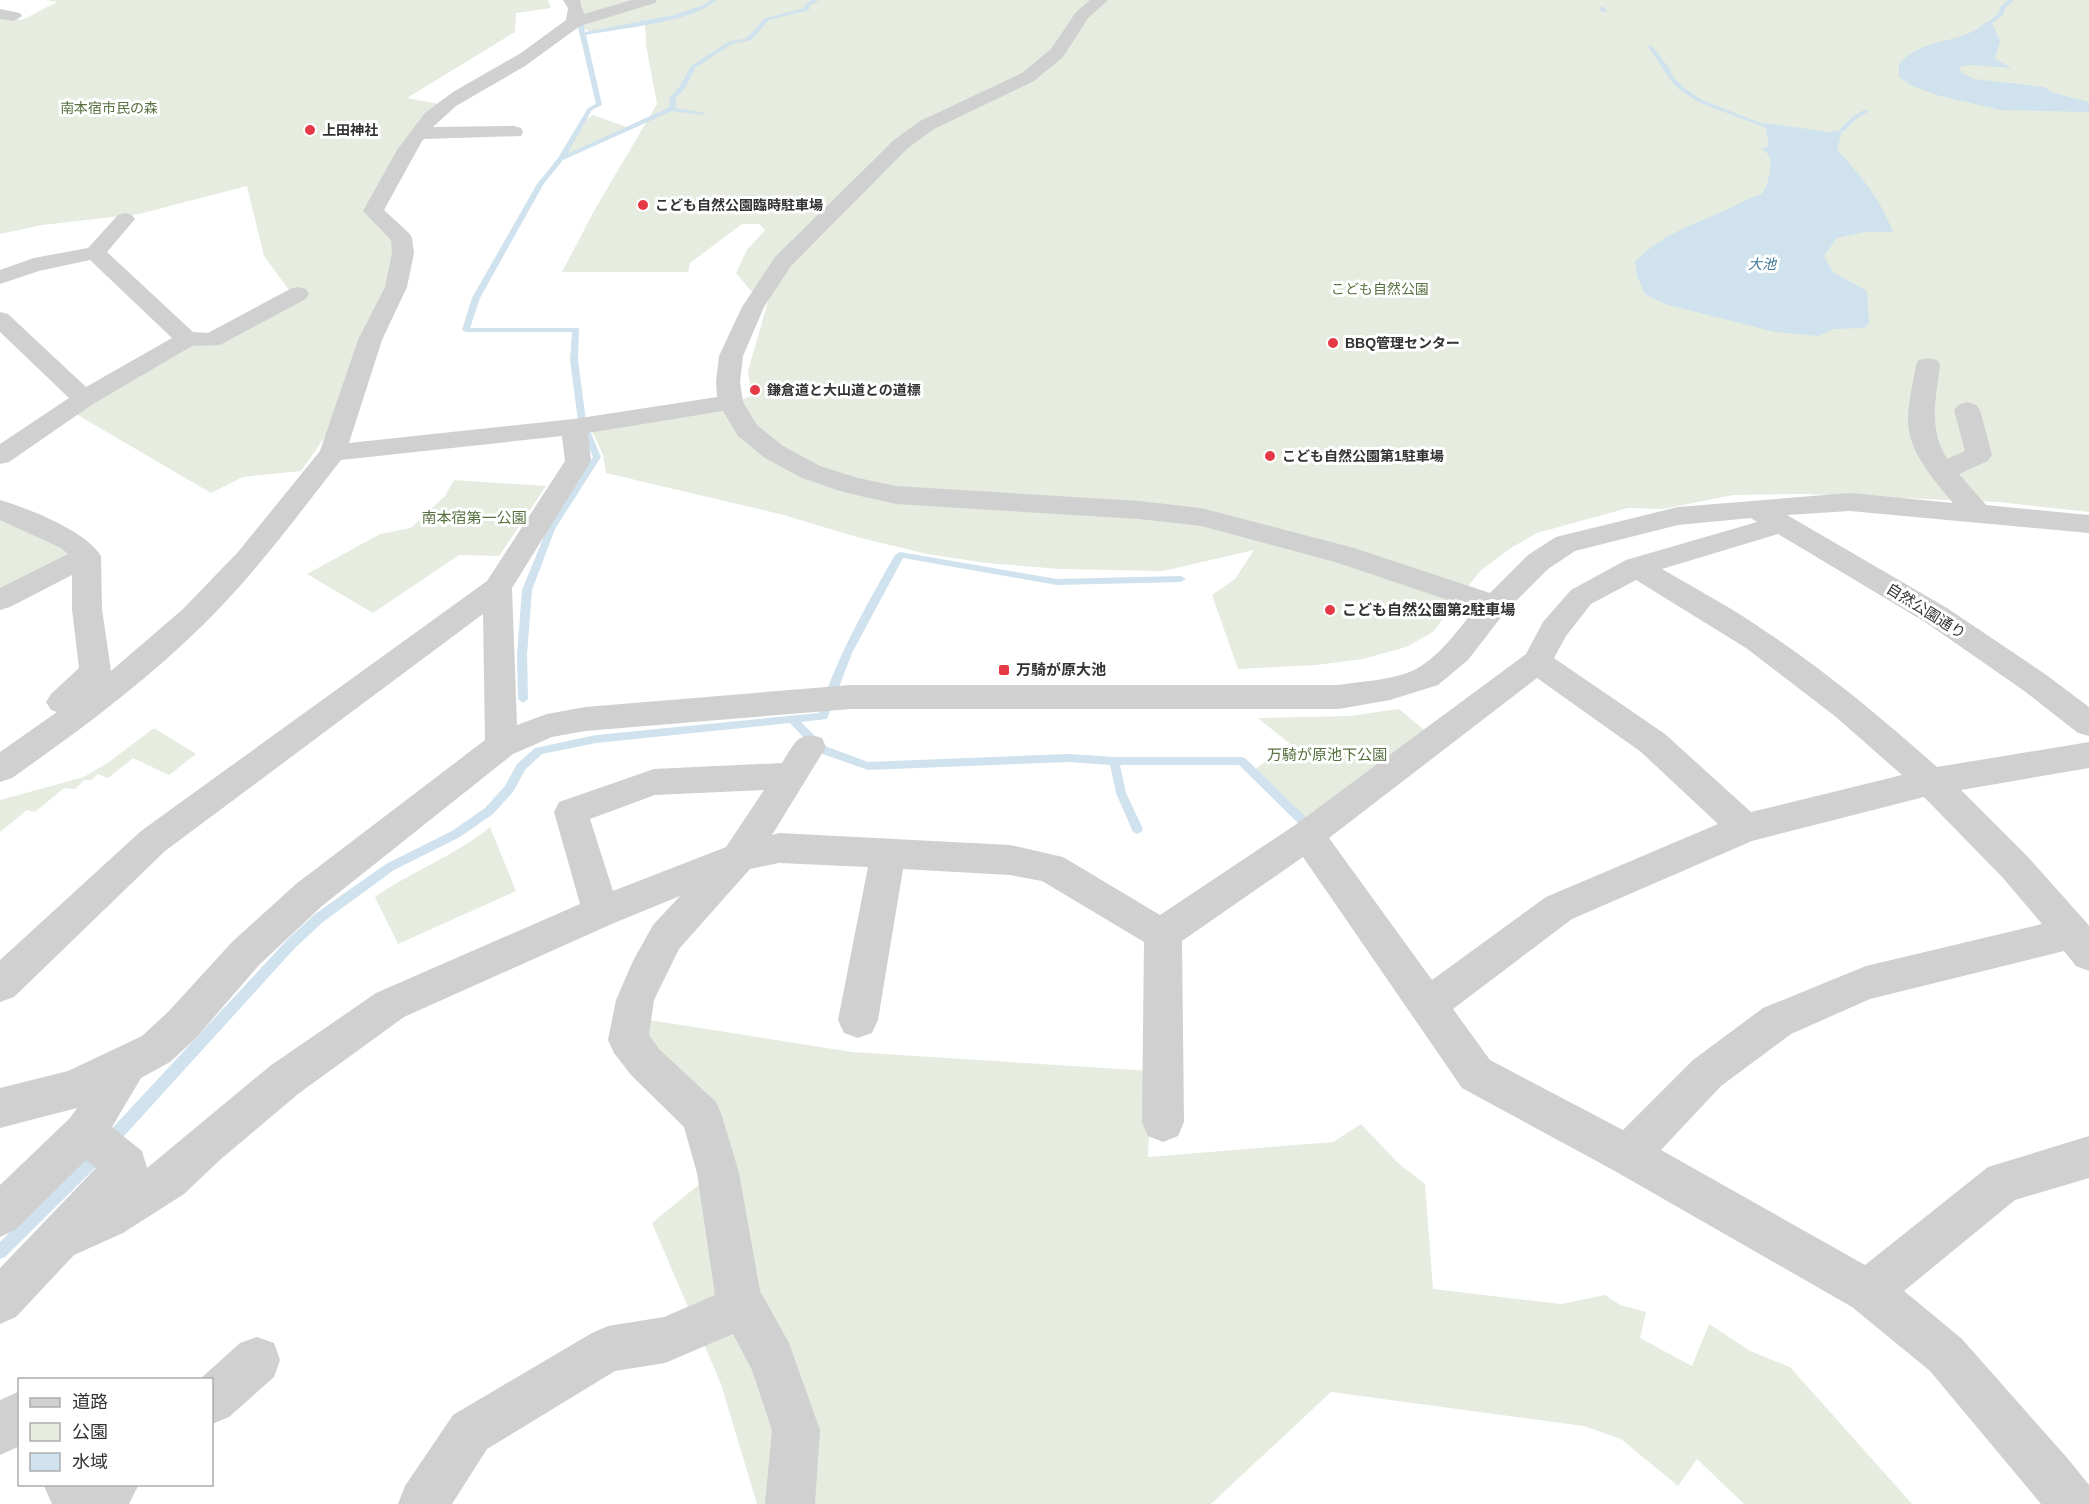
<svg xmlns="http://www.w3.org/2000/svg" width="2089" height="1504" viewBox="0 0 2089 1504" font-family="Helvetica,'Noto Sans JP',sans-serif">
	<style>
		.green { fill: #e6ecdf }
		.water { fill: #cfe2ee }
		.lines { fill: none; stroke-linecap: round; stroke-linejoin: round }
		.stream { fill: #cfe2ee; fill-rule: evenodd }
		.minor { fill: #d0d0d0; fill-rule: evenodd }
		.poi-dot { fill: #e63946; stroke: #fff; stroke-width: 2 }
		.labels { text-anchor: middle; stroke-width: 6; stroke-linejoin: round; paint-order: stroke }
		.far-park-label { font-size: 14px; fill: #56703f; stroke: #fff }
		.far-poi-label { font-size: 14px; font-weight: bold; fill: #333; stroke: #fff; text-anchor: start }
		.far-water-label { font-size: 14px; font-style: italic; fill: #3f7597; stroke: #fff }
		.park-label { font-size: 15px; fill: #56703f; stroke: #fff }
		.poi-label { font-size: 15px; font-weight: bold; fill: #333; stroke: #fff; text-anchor: start }
		.street-label { font-size: 15px; fill: #333; stroke: #fff }
	</style>
	<rect width="100%" height="100%" fill="#fff"/>
	<!-- green -->
	<g class="green">
		<path d="M 46,0 L 548,0 L 551,8 L 516,13 L 515,32 L 407,98 L 444,105 L 367,212 L 395,241 L 393,287 L 337,420 L 301,471 L 243,477 L 211,493 L 76,414 L 192,344 L 295,298 L 264,256 L 247,186 L 139,214 L 42,225 L 0,234 L 0,17 L 22,20 L 57,2 Z"/>
		<path d="M 578,0 L 645,0 L 584,18 L 582,4 Z"/>
		<path d="M 658,0 L 2089,0 L 2089,512 L 1998,502 L 1803,494 L 1733,495 L 1663,509 L 1628,508 L 1537,533 L 1511,548 L 1480,571 L 1433,632 L 1406,647 L 1363,659 L 1316,665 L 1238,669 L 1212,595 L 1235,579 L 1254,550 L 1163,571 L 1060,569 L 986,563 L 927,554 L 857,537 L 780,514 L 606,473 L 603,455 L 592,431 L 702,414 L 752,396 L 748,371 L 769,298 L 751,291 L 736,273 L 747,250 L 765,230 L 759,224 L 742,224 L 690,263 L 688,272 L 562,272 L 594,211 L 657,104 L 646,45 L 645,23 L 593,33 L 583,28 L 584,23 Z"/>
		<path d="M 593,115 L 627,127 L 564,156 L 587,119 Z"/>
		<path d="M 454,480 L 546,486 L 499,556 L 459,555 L 373,613 L 307,574 L 380,534 L 411,528 L 445,496 Z"/>
		<path d="M 0,519 L 23,527 L 79,557 L 0,598 Z"/>
		<path d="M 1399,709 L 1428,733 L 1304,818 L 1254,770 L 1290,744 L 1258,718 L 1349,716 Z"/>
		<path d="M 154,728 L 196,754 L 169,775 L 133,758 L 108,778 L 98,774 L 91,780 L 84,780 L 75,789 L 64,788 L 35,812 L 27,810 L 0,832 L 0,800 L 84,777 L 109,762 Z"/>
		<path d="M 490,827 L 516,891 L 398,944 L 375,897 C 412,871 455,856 490,827 Z"/>
		<path d="M 643,1019 L 852,1052 L 1152,1071 L 1148,1157 L 1333,1142 L 1361,1124 L 1398,1163 L 1425,1184 L 1433,1289 L 1561,1304 L 1605,1295 L 1620,1305 L 1646,1312 L 1640,1338 L 1692,1366 L 1709,1324 L 1750,1351 L 1790,1367 L 1912,1504 L 1744,1504 L 1697,1459 L 1678,1486 L 1621,1439 L 1584,1426 L 1331,1392 L 1211,1504 L 757,1504 L 721,1384 L 652,1223 L 702,1182 L 728,1164 L 643,1049 Z"/>
	</g>
	<!-- water -->
	<g class="water">
		<path d="M 1986,22 L 1992,23 L 2000,41 L 1995,59 L 2012,68 L 1969,65 L 1959,67 L 1962,73 L 1974,79 L 2044,87 L 2054,93 L 2089,102 L 2089,112 L 2001,110 L 1940,96 L 1912,86 L 1899,77 L 1899,64 C 1927,34 1959,47 1986,22 Z"/>
		<path d="M 1765,123 L 1829,132 L 1842,130 L 1837,150 C 1860,174 1881,200 1893,232 L 1865,232 L 1837,238 L 1824,256 L 1833,272 L 1867,291 L 1869,323 L 1864,328 L 1833,329 L 1818,336 L 1775,332 L 1665,304 L 1645,294 L 1637,276 L 1635,262 C 1666,229 1710,220 1748,199 C 1752,197 1758,196 1761,194 C 1768,188 1772,167 1770,159 C 1769,154 1765,151 1761,148 L 1769,147 Z"/>
	</g>
	<g class="lines">
		<!-- stream -->
		<g class="stream">
			<path d="M 572,0 L 578,0 L 581,7 L 585,32 L 673,15 L 704,5 L 711,0 L 717,0 C 691,23 620,28 586,35 L 602,105 L 592,110 L 567,154 L 670,107 L 669,99 L 680,86 L 691,66 L 728,42 L 747,38 L 765,18 L 804,8 L 805,4 L 812,0 L 819,0 L 810,6 L 809,10 L 769,20 L 751,40 L 732,44 L 695,68 L 686,87 L 675,99 L 676,108 L 705,113 L 705,115 L 672,111 L 563,160 L 543,185 L 480,298 L 470,328 L 579,328 L 578,360 L 586,421 L 601,457 L 555,529 L 532,590 L 527,655 L 528,699 L 523,703 L 518,699 L 517,655 L 522,590 L 547,529 L 593,457 L 578,421 L 570,360 L 572,332 L 466,332 L 462,330 L 472,298 L 537,184 L 558,158 L 588,108 L 596,104 L 578,27 L 576,7 Z"/>
			<path d="M 2008,0 L 2014,0 L 2005,8 L 2004,14 L 1992,24 L 1988,24 L 1988,22 L 1999,13 L 2000,7 Z"/>
			<path d="M 1599,7 L 1603,7 L 1608,11 L 1603,12 L 1599,9 Z"/>
			<path d="M 1648,46 L 1652,46 L 1669,68 L 1674,78 L 1684,88 L 1702,100 L 1771,127 L 1766,128 L 1698,102 L 1680,90 L 1670,80 Z"/>
			<path d="M 1864,110 L 1869,111 L 1855,120 L 1844,131 L 1840,131 L 1840,129 L 1851,118 Z"/>
			<path d="M 900,552 L 1057,579 L 1181,576 L 1186,579 L 1181,582 L 1057,585 L 903,558 L 852,653 L 827,719 L 801,722 L 825,746 L 868,762 L 1069,754 L 1114,757 L 1241,757 L 1245,758 L 1308,819 L 1310,822 L 1308,825 L 1300,825 L 1239,765 L 1120,765 L 1126,793 L 1143,829 L 1141,832 L 1137,834 L 1133,832 L 1116,793 L 1110,765 L 1069,762 L 868,770 L 817,752 L 790,723 L 596,743 L 542,754 L 525,770 L 513,792 L 493,814 L 460,837 L 394,870 L 323,922 L 295,948 L 115,1146 L 110,1148 L 105,1146 L 103,1141 L 105,1136 L 287,940 L 315,914 L 386,864 L 452,831 L 485,808 L 505,786 L 517,764 L 535,748 L 596,735 L 819,713 C 837,656 866,606 895,555 Z"/>
			<path d="M 100,1146 L 105,1148 L 107,1153 L 105,1158 L 5,1257 L 0,1259 L 0,1242 L 95,1148 Z"/>
		</g>
		<!-- minor -->
		<g class="minor">
			<path d="M 563,0 L 580,0 L 584,14 L 632,0 L 657,0 L 655,3 L 580,26 L 525,66 L 456,106 L 433,127 L 514,126 L 521,128 L 523,132 L 521,136 L 424,139 L 422,141 L 384,210 L 409,233 L 412,238 L 414,253 L 407,287 L 382,340 L 349,443 L 574,419 L 717,397 L 716,382 L 719,356 L 742,307 L 775,257 L 894,140 L 920,121 L 1022,73 L 1051,49 L 1076,12 L 1090,0 L 1108,0 L 1088,18 L 1063,57 L 1034,81 L 934,129 L 908,148 L 791,266 L 764,307 L 743,356 L 740,382 L 743,402 L 757,425 L 783,446 L 820,466 L 858,478 L 896,486 L 1139,501 L 1201,508 L 1354,548 L 1490,593 L 1528,555 L 1556,537 L 1678,507 L 1850,493 L 1953,503 C 1933,478 1907,451 1908,417 C 1909,399 1913,382 1916,365 L 1919,360 L 1928,358 L 1937,360 L 1940,365 C 1936,399 1928,428 1947,459 L 1965,451 L 1954,410 L 1958,405 L 1967,402 L 1976,405 L 1980,410 L 1992,455 L 1988,461 L 1959,474 L 1986,505 L 2089,515 L 2089,533 L 1850,511 L 1787,515 L 1947,608 L 2045,674 L 2089,707 L 2089,736 L 2078,733 L 2023,690 L 1925,622 L 1778,534 L 1662,569 C 1698,590 1734,609 1768,633 C 1828,673 1883,719 1937,767 L 2089,742 L 2089,768 L 1961,790 L 2028,857 L 2086,922 L 2089,926 L 2089,971 L 2076,966 L 2064,951 L 1870,999 L 1791,1034 L 1721,1086 L 1661,1150 L 1865,1265 L 1988,1167 L 2089,1136 L 2089,1178 L 2015,1200 L 1904,1291 L 1962,1339 L 2069,1460 L 2089,1485 L 2089,1504 L 2041,1504 L 1930,1371 L 1852,1307 L 1613,1170 L 1462,1088 L 1303,857 L 1182,941 L 1184,1122 L 1178,1136 L 1163,1142 L 1148,1136 L 1142,1122 L 1144,942 L 1042,881 L 1010,875 L 903,869 L 878,1020 L 872,1033 L 858,1038 L 844,1033 L 838,1020 L 868,867 L 779,863 L 750,869 L 679,949 L 654,1000 L 649,1035 L 659,1049 L 716,1102 L 722,1116 L 739,1173 L 760,1291 L 789,1343 L 820,1430 L 815,1504 L 765,1504 L 772,1430 L 752,1370 L 733,1334 L 665,1363 L 615,1371 L 487,1449 L 452,1504 L 398,1504 L 405,1486 L 453,1415 L 592,1333 L 608,1326 L 664,1317 L 715,1295 L 697,1173 L 684,1127 L 631,1075 L 614,1053 L 608,1040 L 616,1000 L 633,961 L 653,925 L 680,896 L 614,923 L 404,1017 L 298,1094 L 221,1159 L 184,1194 L 123,1233 L 74,1255 L 16,1317 L 0,1324 L 0,1268 L 96,1168 L 86,1160 L 15,1230 L 0,1237 L 0,1185 L 70,1118 L 77,1108 L 0,1128 L 0,1088 L 68,1071 L 142,1036 L 168,1012 L 233,941 L 296,884 L 485,740 L 483,614 L 165,851 L 14,997 L 0,1002 L 0,960 L 141,831 L 487,581 L 565,461 L 562,436 L 341,460 C 297,516 255,574 204,624 C 145,682 79,731 12,778 L 0,782 L 0,752 L 57,712 L 51,710 L 46,702 L 51,694 L 79,668 L 72,609 L 72,575 L 10,607 L 0,610 L 0,588 L 68,554 L 61,548 L 0,520 L 0,500 C 28,508 86,531 101,556 L 102,609 L 111,671 L 183,609 L 238,552 L 320,451 L 358,340 L 385,287 L 392,253 L 391,240 L 363,211 L 397,150 L 425,113 L 453,92 L 521,53 L 566,20 L 568,8 ZM 723,411 L 738,436 L 765,458 L 802,478 L 843,492 L 896,504 L 1139,519 L 1201,526 L 1335,562 L 1475,609 C 1458,630 1440,656 1416,669 C 1395,680 1363,681 1339,685 L 851,685 L 585,707 L 547,714 L 517,725 L 512,588 L 591,461 L 588,433 ZM 1751,518 L 1757,522 L 1626,560 L 1571,590 L 1543,622 L 1526,654 L 1295,825 L 1160,915 L 1063,857 L 1010,845 L 779,833 L 772,835 L 826,747 L 822,738 C 797,730 794,745 782,763 L 654,769 L 559,802 L 554,812 L 580,904 L 376,993 L 270,1066 L 147,1168 L 142,1151 L 112,1127 L 141,1078 L 170,1062 L 196,1038 L 259,965 L 322,906 L 513,754 L 552,737 L 585,731 L 851,709 L 1339,709 L 1390,700 L 1438,685 L 1468,660 L 1505,612 L 1548,569 L 1575,551 L 1678,525 ZM 1636,580 L 1746,648 L 1836,717 L 1902,775 L 1751,812 L 1665,734 L 1554,658 L 1566,636 L 1591,604 ZM 1537,678 L 1641,752 L 1718,824 L 1546,897 L 1432,980 L 1329,838 ZM 764,790 L 726,847 L 613,891 L 590,819 L 655,795 ZM 1924,797 L 2003,878 L 2042,924 L 1866,966 L 1763,1008 L 1693,1060 L 1623,1130 L 1490,1060 L 1453,1009 L 1572,919 L 1752,841 Z"/>
			<path d="M 0,9 L 20,13 L 22,16 L 14,21 L 0,19 Z"/>
			<path d="M 125,213 L 132,215 L 135,219 L 107,252 L 193,332 L 208,333 L 290,289 L 298,287 L 306,289 L 309,294 L 306,299 L 220,345 L 192,346 L 93,404 L 9,462 L 0,464 L 0,444 L 69,398 L 0,332 L 0,312 L 8,314 L 86,387 L 172,338 L 90,260 L 39,271 L 0,284 L 0,270 L 34,258 L 88,248 L 118,215 Z"/>
			<path d="M 257,1337 L 274,1343 L 280,1360 L 274,1377 L 229,1417 L 212,1424 L 212,1380 L 199,1380 L 240,1343 Z"/>
			<path d="M 20,1391 L 20,1446 L 0,1455 L 0,1400 Z"/>
			<path d="M 43,1484 L 139,1484 L 129,1504 L 52,1504 Z"/>
		</g>
	</g>
	<!-- markers -->
	<g class="poi-dot">
		<circle cx="310" cy="130" r="6"/>
		<circle cx="643" cy="205" r="6"/>
		<circle cx="1333" cy="343" r="6"/>
		<circle cx="755" cy="390" r="6"/>
		<circle cx="1270" cy="456" r="6"/>
		<circle cx="1330" cy="610" r="6"/>
		<rect x="998" y="664" width="12" height="12" rx="3"/>
	</g>
	<g class="labels">
		<!-- far-park labels -->
		<g class="far-park-label">
			<text x="109" y="113">南本宿市民の森</text>
			<text x="1380" y="294">こども自然公園</text>
		</g>
		<!-- far-poi labels -->
		<g class="far-poi-label">
			<text x="322" y="135">上田神社</text>
			<text x="655" y="210">こども自然公園臨時駐車場</text>
			<text x="1345" y="348">BBQ管理センター</text>
			<text x="767" y="395">鎌倉道と大山道との道標</text>
			<text x="1282" y="461">こども自然公園第1駐車場</text>
		</g>
		<!-- far-water labels -->
		<g class="far-water-label">
			<text x="1762" y="269">大池</text>
		</g>
		<!-- park labels -->
		<g class="park-label">
			<text x="474" y="523">南本宿第一公園</text>
			<text x="1327" y="760">万騎が原池下公園</text>
		</g>
		<!-- poi labels -->
		<g class="poi-label">
			<text x="1342" y="615">こども自然公園第2駐車場</text>
			<text x="1016" y="675">万騎が原大池</text>
		</g>
		<!-- street labels -->
		<g class="street-label">
			<text transform="translate(1926 611) rotate(32)" y="5">自然公園通り</text>
		</g>
	</g>
	<!-- legend -->
	<rect x="18" y="1378" width="195" height="108" fill="#ffffff" stroke="#adadad" stroke-width="1.5"/>
	<rect x="30" y="1398" width="30" height="9" fill="#d0d0d0" stroke="#adadad" stroke-width="1.5"/>
	<text x="72" y="1408" font-size="18" fill="#333333">道路</text>
	<rect x="30" y="1423" width="30" height="18" fill="#e6ecdf" stroke="#adadad" stroke-width="1.5"/>
	<text x="72" y="1438" font-size="18" fill="#333333">公園</text>
	<rect x="30" y="1453" width="30" height="18" fill="#cfe2ee" stroke="#adadad" stroke-width="1.5"/>
	<text x="72" y="1468" font-size="18" fill="#333333">水域</text>
</svg>
